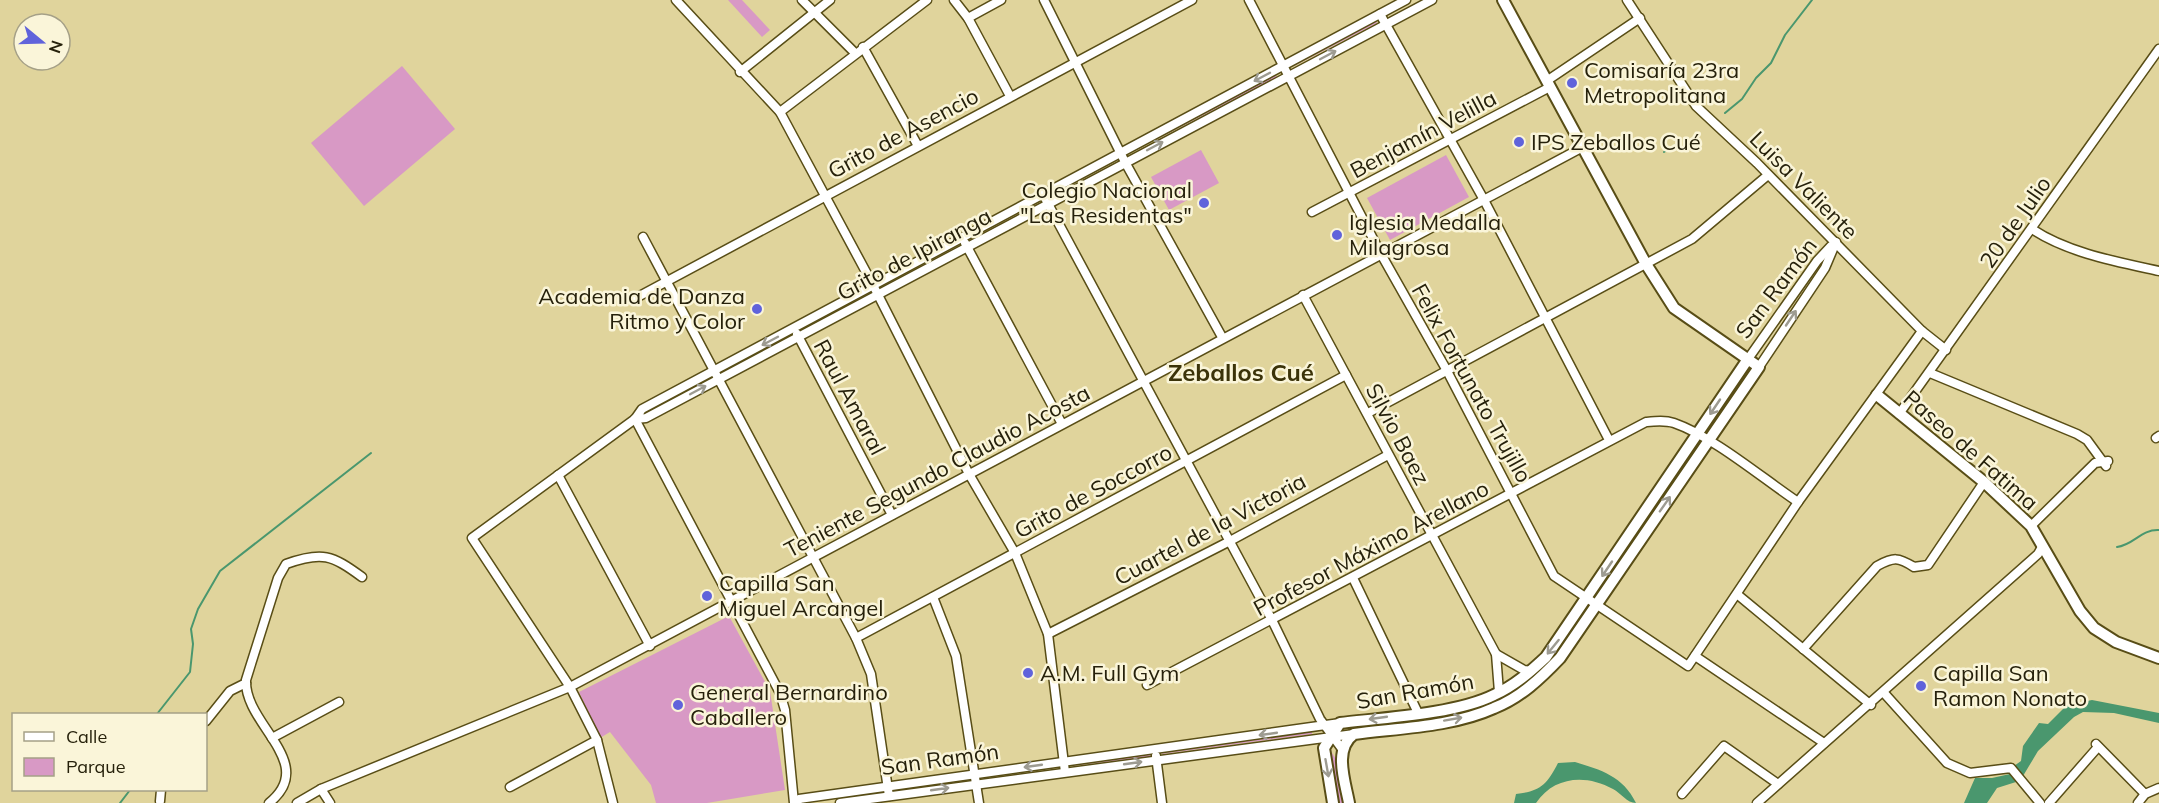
<svg xmlns="http://www.w3.org/2000/svg" width="2159" height="803" viewBox="0 0 2159 803" font-family="Mulish,sans-serif">
	<style>
		.green { fill: #d899c5 }
		.water { fill: #4a976e }
		.lines { fill: none; stroke-linecap: round; stroke-linejoin: round }
		.stream { stroke: #4a976e; stroke-width: 2 }
		.minor-casing { stroke: #584d16; stroke-width: 11 }
		.tertiary-casing { stroke: #584d16; stroke-width: 14 }
		.minor { stroke: #fff; stroke-width: 8 }
		.tertiary { stroke: #fff; stroke-width: 10 }
		.oneway { stroke: #9d9b91 }
		.poi-dot { fill: #6063db; stroke: #faf5d9; stroke-width: 2 }
		.labels { text-anchor: middle; stroke-width: 5; stroke-linejoin: round; paint-order: stroke }
		.poi-label { font-size: 22px; fill: #26210b; stroke: #faf5d9; text-anchor: start }
		.street-label { font-size: 22px; fill: #26210b; stroke: #faf5d9 }
		.neighbourhood-label { font-size: 24px; font-weight: bold; fill: #3b3309; stroke: #faf5d9 }
	</style>
	<rect width="100%" height="100%" fill="#e0d49c"/>
	<!-- green -->
	<g class="green">
		<path d="M 728,0 L 742,0 L 770,30 L 762,37 Z"/>
		<path d="M 1376,21 L 1377,23 L 1294,66 L 1294,65 Z"/>
		<path d="M 402,66 L 455,129 L 364,206 L 311,143 Z"/>
		<path d="M 1275,75 L 1277,77 L 1134,151 L 1134,150 Z"/>
		<path d="M 1201,150 L 1219,183 L 1169,210 L 1151,177 Z"/>
		<path d="M 1446,155 L 1469,197 L 1390,240 L 1367,198 Z"/>
		<path d="M 1587,609 L 1556,656 L 1515,693 L 1486,707 L 1461,715 L 1353,728 C 1361,722 1388,722 1401,720 C 1504,707 1527,696 1587,609 Z"/>
		<path d="M 729,616 L 770,691 L 785,790 L 707,803 L 656,803 L 651,785 L 610,732 L 600,738 L 579,692 Z"/>
		<path d="M 1312,732 L 1312,734 L 1162,754 L 1163,753 Z"/>
		<path d="M 1329,748 L 1337,761 L 1343,803 L 1336,803 Z"/>
		<path d="M 1152,753 L 1150,757 L 1070,766 L 1069,764 Z"/>
	</g>
	<!-- water -->
	<g class="water">
		<path d="M 2092,700 L 2159,713 L 2159,723 L 2114,713 L 2083,712 L 2074,717 L 2038,751 L 2023,776 L 2014,766 L 2021,761 L 2023,746 L 2039,723 L 2048,724 L 2067,705 Z"/>
		<path d="M 1575,762 C 1601,770 1623,776 1636,803 C 1627,803 1621,793 1613,789 C 1586,774 1554,776 1536,803 L 1514,803 L 1516,794 C 1540,791 1546,786 1558,763 Z"/>
		<path d="M 2010,774 L 2016,782 L 1997,788 L 1987,803 L 1964,803 L 1975,778 L 1992,778 Z"/>
	</g>
	<g class="lines">
		<!-- stream -->
		<g class="stream">
			<path d="M 1725,113 L 1742,99 L 1756,78 L 1771,63 L 1785,35 L 1812,0"/>
			<path d="M 1664,152 L 1675,145"/>
			<path d="M 2117,547 C 2134,545 2141,529 2159,530"/>
			<path d="M 157,714 L 190,672 L 193,644 L 191,629 L 198,609 L 220,571 L 371,453"/>
			<path d="M 120,803 L 130,790"/>
		</g>
		<!-- minor casing -->
		<g class="minor-casing">
			<g id="minor">
				<path d="M 676,0 L 780,112 L 873,285 L 969,474 L 1015,553 L 1048,634 L 1065,772"/>
				<path d="M 802,0 L 855,53"/>
				<path d="M 954,0 L 968,18 L 1010,96"/>
				<path d="M 1044,0 L 1125,162 L 1222,337"/>
				<path d="M 1249,0 L 1381,254 L 1446,369 L 1554,576 L 1688,666 L 1798,502 L 1922,331"/>
				<path d="M 1627,0 L 1696,106 L 1757,163 L 1922,331 L 1946,350"/>
				<path d="M 1380,14 L 1484,200 L 1609,440"/>
				<path d="M 968,18 L 1001,0"/>
				<path d="M 863,47 L 918,146"/>
				<path d="M 740,72 L 830,0"/>
				<path d="M 1548,80 L 1640,18"/>
				<path d="M 780,112 L 927,0"/>
				<path d="M 1046,200 L 1272,620 L 1320,719 L 1342,749"/>
				<path d="M 1312,212 L 1550,87"/>
				<path d="M 2032,229 C 2068,253 2118,262 2159,271"/>
				<path d="M 643,237 L 856,638 L 871,674 L 889,796"/>
				<path d="M 965,243 L 1062,424"/>
				<path d="M 1303,295 L 1496,654 L 1499,692"/>
				<path d="M 632,300 L 1192,0"/>
				<path d="M 797,334 L 892,515"/>
				<path d="M 1748,359 L 1817,261 L 1831,246"/>
				<path d="M 1759,367 L 1825,268 L 1836,242"/>
				<path d="M 1930,373 L 2077,434 L 2087,440 L 2106,466"/>
				<path d="M 1368,413 L 1692,239 L 1768,175"/>
				<path d="M 1899,414 L 2159,49"/>
				<path d="M 635,419 L 646,418 L 1432,0"/>
				<path d="M 635,419 L 780,693 L 785,710 L 794,803"/>
				<path d="M 2156,438 L 2159,436"/>
				<path d="M 558,475 L 650,646"/>
				<path d="M 2031,526 L 2095,463 L 2108,461"/>
				<path d="M 1353,578 L 1418,713"/>
				<path d="M 1738,595 L 1871,705"/>
				<path d="M 933,597 L 956,656 L 979,803"/>
				<path d="M 1048,634 L 1230,541 L 1388,455"/>
				<path d="M 856,638 L 1346,375"/>
				<path d="M 1803,649 L 1877,566 C 1894,557 1898,557 1914,567 L 1928,565 L 1984,482"/>
				<path d="M 1496,654 L 1524,670 L 1531,671"/>
				<path d="M 1695,656 L 1824,743"/>
				<path d="M 1147,685 L 1646,422 C 1656,421 1665,420 1674,423 C 1714,437 1762,478 1798,502"/>
				<path d="M 1884,693 L 1947,763 L 1970,773 L 2011,768 L 2040,803"/>
				<path d="M 206,721 L 230,691 L 246,683"/>
				<path d="M 272,738 L 339,702"/>
				<path d="M 2096,744 L 2145,794"/>
				<path d="M 1156,756 L 1162,803"/>
				<path d="M 510,787 L 597,740"/>
				<path d="M 321,789 L 330,803"/>
				<path d="M 1682,794 L 1724,746 L 1778,784"/>
				<path d="M 160,801 L 161,790"/>
				<path d="M 269,803 C 319,763 244,725 246,680 L 278,578 L 286,564 C 322,551 332,555 362,577"/>
				<path d="M 297,803 L 321,789 L 570,687 L 1583,147"/>
				<path d="M 613,803 L 597,740 L 570,687 L 472,538 L 635,419 L 642,409 L 1406,0"/>
				<path d="M 797,803 L 799,799 L 1340,723"/>
				<path d="M 840,803 L 1354,734"/>
				<path d="M 1757,803 L 2038,554 L 2042,547"/>
				<path d="M 2049,803 L 2098,747"/>
				<path d="M 2138,803 L 2145,794 L 2159,788"/>
			</g>
		</g>
		<!-- tertiary casing -->
		<g class="tertiary-casing">
			<g id="tertiary">
				<path d="M 1877,395 L 1984,482 L 2031,526 L 2080,611 L 2094,628 L 2116,642 L 2159,658"/>
				<path d="M 1333,803 L 1324,748 L 1340,723 C 1383,718 1456,714 1494,695 C 1514,686 1530,672 1546,657 L 1748,359"/>
				<path d="M 1349,803 C 1345,781 1333,749 1354,734 C 1399,728 1452,727 1494,708 C 1520,698 1541,678 1560,658 L 1759,367 L 1674,308 L 1646,264 L 1503,0"/>
			</g>
		</g>
		<!-- minor -->
		<use href="#minor" class="minor"/>
		<!-- tertiary -->
		<use href="#tertiary" class="tertiary"/>
	</g>
	<!-- one-way arrows -->
	<defs><path id="oneway-shaft" d="M-6 0H5M1.5-3L5.5 0L1.5 3" fill="none" stroke-width="1.6" stroke-linecap="round" stroke-linejoin="round" transform="scale(1.5)"/></defs>
	<g class="oneway">
		<use href="#oneway-shaft" transform="translate(1328 55) rotate(-28)"/>
		<use href="#oneway-shaft" transform="translate(1262 77) rotate(152)"/>
		<use href="#oneway-shaft" transform="translate(1155 146) rotate(-28)"/>
		<use href="#oneway-shaft" transform="translate(1791 318) rotate(-56)"/>
		<use href="#oneway-shaft" transform="translate(770 341) rotate(152)"/>
		<use href="#oneway-shaft" transform="translate(698 390) rotate(-28)"/>
		<use href="#oneway-shaft" transform="translate(1715 407) rotate(124)"/>
		<use href="#oneway-shaft" transform="translate(1665 504) rotate(-55)"/>
		<use href="#oneway-shaft" transform="translate(1607 569) rotate(124)"/>
		<use href="#oneway-shaft" transform="translate(1553 647) rotate(129)"/>
		<use href="#oneway-shaft" transform="translate(1378 718) rotate(172)"/>
		<use href="#oneway-shaft" transform="translate(1453 719) rotate(-10)"/>
		<use href="#oneway-shaft" transform="translate(1268 734) rotate(172)"/>
		<use href="#oneway-shaft" transform="translate(1133 763) rotate(-8)"/>
		<use href="#oneway-shaft" transform="translate(1033 766) rotate(172)"/>
		<use href="#oneway-shaft" transform="translate(1327 768) rotate(80)"/>
		<use href="#oneway-shaft" transform="translate(940 789) rotate(-8)"/>
	</g>
	<!-- markers -->
	<g class="poi-dot">
		<circle cx="1572" cy="83" r="6"/>
		<circle cx="1519" cy="142" r="6"/>
		<circle cx="1204" cy="203" r="6"/>
		<circle cx="1337" cy="235" r="6"/>
		<circle cx="757" cy="309" r="6"/>
		<circle cx="707" cy="596" r="6"/>
		<circle cx="1028" cy="673" r="6"/>
		<circle cx="1921" cy="686" r="6"/>
		<circle cx="678" cy="705" r="6"/>
	</g>
	<g class="labels">
		<!-- poi labels -->
		<g class="poi-label">
			<text x="1584" y="78">Comisaría 23ra<tspan x="1584" dy="25">Metropolitana</tspan></text>
			<text x="1531" y="150">IPS Zeballos Cué</text>
			<text x="1192" y="198" text-anchor="end">Colegio Nacional<tspan x="1192" dy="25">"Las Residentas"</tspan></text>
			<text x="1349" y="230">Iglesia Medalla<tspan x="1349" dy="25">Milagrosa</tspan></text>
			<text x="745" y="304" text-anchor="end">Academia de Danza<tspan x="745" dy="25">Ritmo y Color</tspan></text>
			<text x="719" y="591">Capilla San<tspan x="719" dy="25">Miguel Arcangel</tspan></text>
			<text x="1040" y="681">A.M. Full Gym</text>
			<text x="1933" y="681">Capilla San<tspan x="1933" dy="25">Ramon Nonato</tspan></text>
			<text x="690" y="700">General Bernardino<tspan x="690" dy="25">Caballero</tspan></text>
		</g>
		<!-- street labels -->
		<g class="street-label">
			<text transform="translate(903 133) rotate(-28)" y="8">Grito de Asencio</text>
			<text transform="translate(1423 134) rotate(-28)" y="8">Benjamín Velilla</text>
			<text transform="translate(1804 185) rotate(45)" y="8">Luisa Valiente</text>
			<text transform="translate(2015 222) rotate(-55)" y="8">20 de Julio</text>
			<text transform="translate(914 254) rotate(-28)" y="8">Grito de Ipiranga</text>
			<text transform="translate(1776 288) rotate(-53)" y="8">San Ramón</text>
			<text transform="translate(1472 383) rotate(61)" y="8">Felix Fortunato Trujillo</text>
			<text transform="translate(850 397) rotate(62)" y="8">Raul Amaral</text>
			<text transform="translate(1398 434) rotate(62)" y="8">Silvio Baez</text>
			<text transform="translate(1971 450) rotate(41)" y="8">Paseo de Fatima</text>
			<text transform="translate(937 471) rotate(-28)" y="8">Teniente Segundo Claudio Acosta</text>
			<text transform="translate(1093 491) rotate(-28)" y="8">Grito de Soccorro</text>
			<text transform="translate(1210 529) rotate(-28)" y="8">Cuartel de la Victoria</text>
			<text transform="translate(1371 548) rotate(-28)" y="8">Profesor Máximo Arellano</text>
			<text transform="translate(1415 691) rotate(-10)" y="8">San Ramón</text>
			<text transform="translate(940 759) rotate(-8)" y="8">San Ramón</text>
		</g>
		<!-- neighbourhood labels -->
		<g class="neighbourhood-label">
			<text x="1241" y="381">Zeballos Cué</text>
		</g>
	</g>
	<!-- legend -->
	<rect x="12" y="713" width="195" height="78" fill="#faf5d9" stroke="#a5a087" stroke-width="1.5"/>
	<rect x="24" y="732" width="30" height="9" fill="#ffffff" stroke="#a5a087" stroke-width="1.5"/>
	<text x="66" y="743" font-size="18" fill="#26210b">Calle</text>
	<rect x="24" y="758" width="30" height="18" fill="#d899c5" stroke="#a5a087" stroke-width="1.5"/>
	<text x="66" y="773" font-size="18" fill="#26210b">Parque</text>
	<!-- north arrow -->
	<g transform="translate(42 42) rotate(109)"><circle r="28" fill="#faf5d9" stroke="#a5a087" stroke-width="1.5"/>
	<path d="M0-4.5L10 22L0 15L-10 22Z" fill="#6063db"/>
	<text y="-9" font-size="16" font-weight="bold" text-anchor="middle" fill="#26210b">N</text>
	</g>
</svg>
